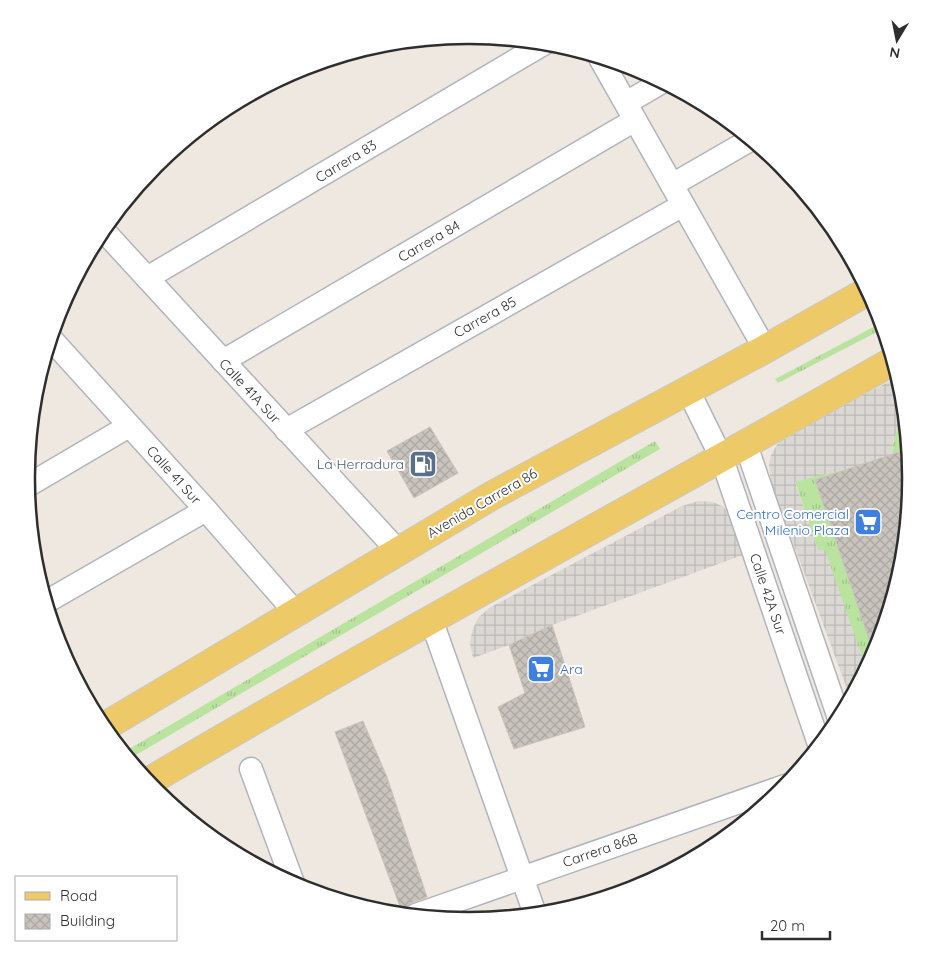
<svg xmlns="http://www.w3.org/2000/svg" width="937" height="956" viewBox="0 0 937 956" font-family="Quicksand,sans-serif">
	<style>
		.grass { fill: url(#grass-tufts) }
		.plaza { fill: url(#plaza-grid) }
		.building { fill: url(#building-cross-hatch); stroke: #cac4ba }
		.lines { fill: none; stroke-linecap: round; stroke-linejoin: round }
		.minor-casing { stroke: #b1b4bd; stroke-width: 25 }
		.major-casing { stroke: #c9c9c9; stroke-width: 30 }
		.minor { stroke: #fff; stroke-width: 22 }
		.major { stroke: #eec967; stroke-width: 28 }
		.labels { text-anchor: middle; stroke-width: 4; stroke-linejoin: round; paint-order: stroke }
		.street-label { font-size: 14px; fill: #2e2e2e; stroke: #fff }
		.service-label { font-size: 14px; fill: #4e5e75; stroke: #fff; text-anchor: end }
		.shop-label { font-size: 14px; fill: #366cbe; stroke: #fff; text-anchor: end }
		.rim { fill: none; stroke: #2e2e2e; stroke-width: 2.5 }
	</style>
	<defs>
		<pattern id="grass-tufts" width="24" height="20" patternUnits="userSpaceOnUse" patternTransform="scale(1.25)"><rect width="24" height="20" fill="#bae3a0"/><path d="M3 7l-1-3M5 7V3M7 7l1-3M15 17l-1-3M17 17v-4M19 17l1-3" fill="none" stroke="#a0c38a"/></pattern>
		<pattern id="plaza-grid" width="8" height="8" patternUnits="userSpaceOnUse" patternTransform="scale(1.25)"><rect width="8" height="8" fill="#dbd8d4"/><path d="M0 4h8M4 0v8" fill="none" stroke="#bcbab6"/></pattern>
		<pattern id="building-cross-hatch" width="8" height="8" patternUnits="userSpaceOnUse" patternTransform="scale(1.25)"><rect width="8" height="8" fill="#c8c3bc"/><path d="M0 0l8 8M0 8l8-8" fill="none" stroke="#aca8a2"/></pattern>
	</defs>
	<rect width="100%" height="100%" fill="#efe8e1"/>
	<!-- grass -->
	<g class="grass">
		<path d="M 881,323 L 883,329 L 778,383 L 775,379 Z"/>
		<path d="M 905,415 L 908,449 L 892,454 C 893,440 896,427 905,415 Z"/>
		<path d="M 655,441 L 660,449 L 129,759 L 124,752 Z"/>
		<path d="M 859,466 L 815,481 L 874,654 L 865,668 L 824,550 L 818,550 L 795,481 Z"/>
	</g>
	<!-- plaza -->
	<g class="plaza">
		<path d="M 898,377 L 902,392 L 905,415 L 897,430 L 893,442 L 892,454 L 859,466 L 795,482 L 818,550 L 825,550 L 866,668 L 850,697 L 771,483 L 769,465 L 771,455 L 778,443 L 787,434 Z"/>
		<path d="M 698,501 L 713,502 L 724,507 L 731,517 L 743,555 L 552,625 L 509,645 L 473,658 L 470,644 L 472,631 L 478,618 L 489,608 L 682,506 Z"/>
	</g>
	<!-- building -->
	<g class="building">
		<path d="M 430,427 L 458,473 L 414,498 L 387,451 Z"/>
		<path d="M 908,449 L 911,478 L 902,565 L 877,648 L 874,654 L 815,480 Z"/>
		<path d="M 552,625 L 585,727 L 514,749 L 498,707 L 525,693 L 509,645 Z"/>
		<path d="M 363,721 L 387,777 L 427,897 L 411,903 L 402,912 L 335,732 Z"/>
	</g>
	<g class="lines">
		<!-- minor casing -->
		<g class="minor-casing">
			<g id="minor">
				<path d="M 600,58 L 765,349"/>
				<path d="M 626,103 L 662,82"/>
				<path d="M 672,185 L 750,140"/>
				<path d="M 103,230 L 398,551"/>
				<path d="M 147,278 L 545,43"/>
				<path d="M 51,339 L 206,510 L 296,613"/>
				<path d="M 223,361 L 635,120"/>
				<path d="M 688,390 L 722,459 L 819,744"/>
				<path d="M 286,430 L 683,205"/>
				<path d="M 746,445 L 839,718"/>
				<path d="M 27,486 L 129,426"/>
				<path d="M 46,602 L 206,510"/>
				<path d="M 431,619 L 535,914"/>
				<path d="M 251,769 L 293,883"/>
				<path d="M 416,915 L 785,786"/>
			</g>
		</g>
		<!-- major casing -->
		<g class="major-casing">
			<g id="major">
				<path d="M 104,727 L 493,495 L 765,349 L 868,291"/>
				<path d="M 148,782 C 394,637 645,502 893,361"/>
			</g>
		</g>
		<!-- minor -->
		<use href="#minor" class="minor"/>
		<!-- major -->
		<use href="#major" class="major"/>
	</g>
	<!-- icons -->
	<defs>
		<g id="fuel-square" transform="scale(1.4375)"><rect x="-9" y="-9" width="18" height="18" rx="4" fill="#5c6f8a" stroke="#fff"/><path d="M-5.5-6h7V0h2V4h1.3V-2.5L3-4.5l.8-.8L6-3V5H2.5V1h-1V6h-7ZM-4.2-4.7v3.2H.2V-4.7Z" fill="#fff"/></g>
		<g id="supermarket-square" transform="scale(1.4375)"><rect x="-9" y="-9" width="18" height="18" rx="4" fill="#3f7fe0" stroke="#fff"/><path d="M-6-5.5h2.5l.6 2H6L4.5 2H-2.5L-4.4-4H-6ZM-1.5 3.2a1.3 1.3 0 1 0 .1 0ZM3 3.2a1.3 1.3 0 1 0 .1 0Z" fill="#fff"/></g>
	</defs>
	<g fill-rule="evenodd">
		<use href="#fuel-square" x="423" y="464"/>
		<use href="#supermarket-square" x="868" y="522"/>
		<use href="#supermarket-square" x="541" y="669"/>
	</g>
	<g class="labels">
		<!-- street labels -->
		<g class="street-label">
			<text transform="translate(346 161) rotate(-31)" y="5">Carrera 83</text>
			<text transform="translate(429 241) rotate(-30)" y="5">Carrera 84</text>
			<text transform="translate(485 317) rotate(-29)" y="5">Carrera 85</text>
			<text transform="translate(250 391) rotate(47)" y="5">Calle 41A Sur</text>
			<text transform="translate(174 475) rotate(48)" y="5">Calle 41 Sur</text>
			<text transform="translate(482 503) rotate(-30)" y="5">Avenida Carrera 86</text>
			<text transform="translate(768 594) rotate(71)" y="5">Calle 42A Sur</text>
			<text transform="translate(600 850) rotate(-19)" y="5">Carrera 86B</text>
		</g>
		<!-- service labels -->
		<g class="service-label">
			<text x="404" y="469">La Herradura</text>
		</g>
		<!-- shop labels -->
		<g class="shop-label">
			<text x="849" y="519">Centro Comercial<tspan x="849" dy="16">Milenio Plaza</tspan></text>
			<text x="560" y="674" text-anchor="start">Ara</text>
		</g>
	</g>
	<!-- crop -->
	<path d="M0 0H937V956H0ZM468 44H469A433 433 0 0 1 902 477V479A433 433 0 0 1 469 912H468A433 433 0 0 1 35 479V477A433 433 0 0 1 468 44Z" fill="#fff" fill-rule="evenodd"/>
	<path class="rim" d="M468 44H469A433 433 0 0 1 902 477V479A433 433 0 0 1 469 912H468A433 433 0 0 1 35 479V477A433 433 0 0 1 468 44Z"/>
	<!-- legend -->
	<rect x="15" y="876" width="162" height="65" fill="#ffffff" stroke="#ababab"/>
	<rect x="25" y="892" width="25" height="8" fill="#eec967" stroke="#ababab"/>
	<text x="60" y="901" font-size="15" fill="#2e2e2e">Road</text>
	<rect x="25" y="914" width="25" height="15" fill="url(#building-cross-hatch)" stroke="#ababab"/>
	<text x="60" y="926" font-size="15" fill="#2e2e2e">Building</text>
	<!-- north arrow -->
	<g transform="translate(897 40) rotate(190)" stroke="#ffffff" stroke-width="4" paint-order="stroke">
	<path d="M0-4L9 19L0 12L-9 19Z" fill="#2e2e2e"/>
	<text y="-8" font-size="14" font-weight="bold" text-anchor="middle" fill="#2e2e2e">N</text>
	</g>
	<!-- scale -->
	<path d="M762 931v8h68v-8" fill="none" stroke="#2e2e2e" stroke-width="2.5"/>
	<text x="770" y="931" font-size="15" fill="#2e2e2e" stroke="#ffffff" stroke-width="4" paint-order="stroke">20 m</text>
</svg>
